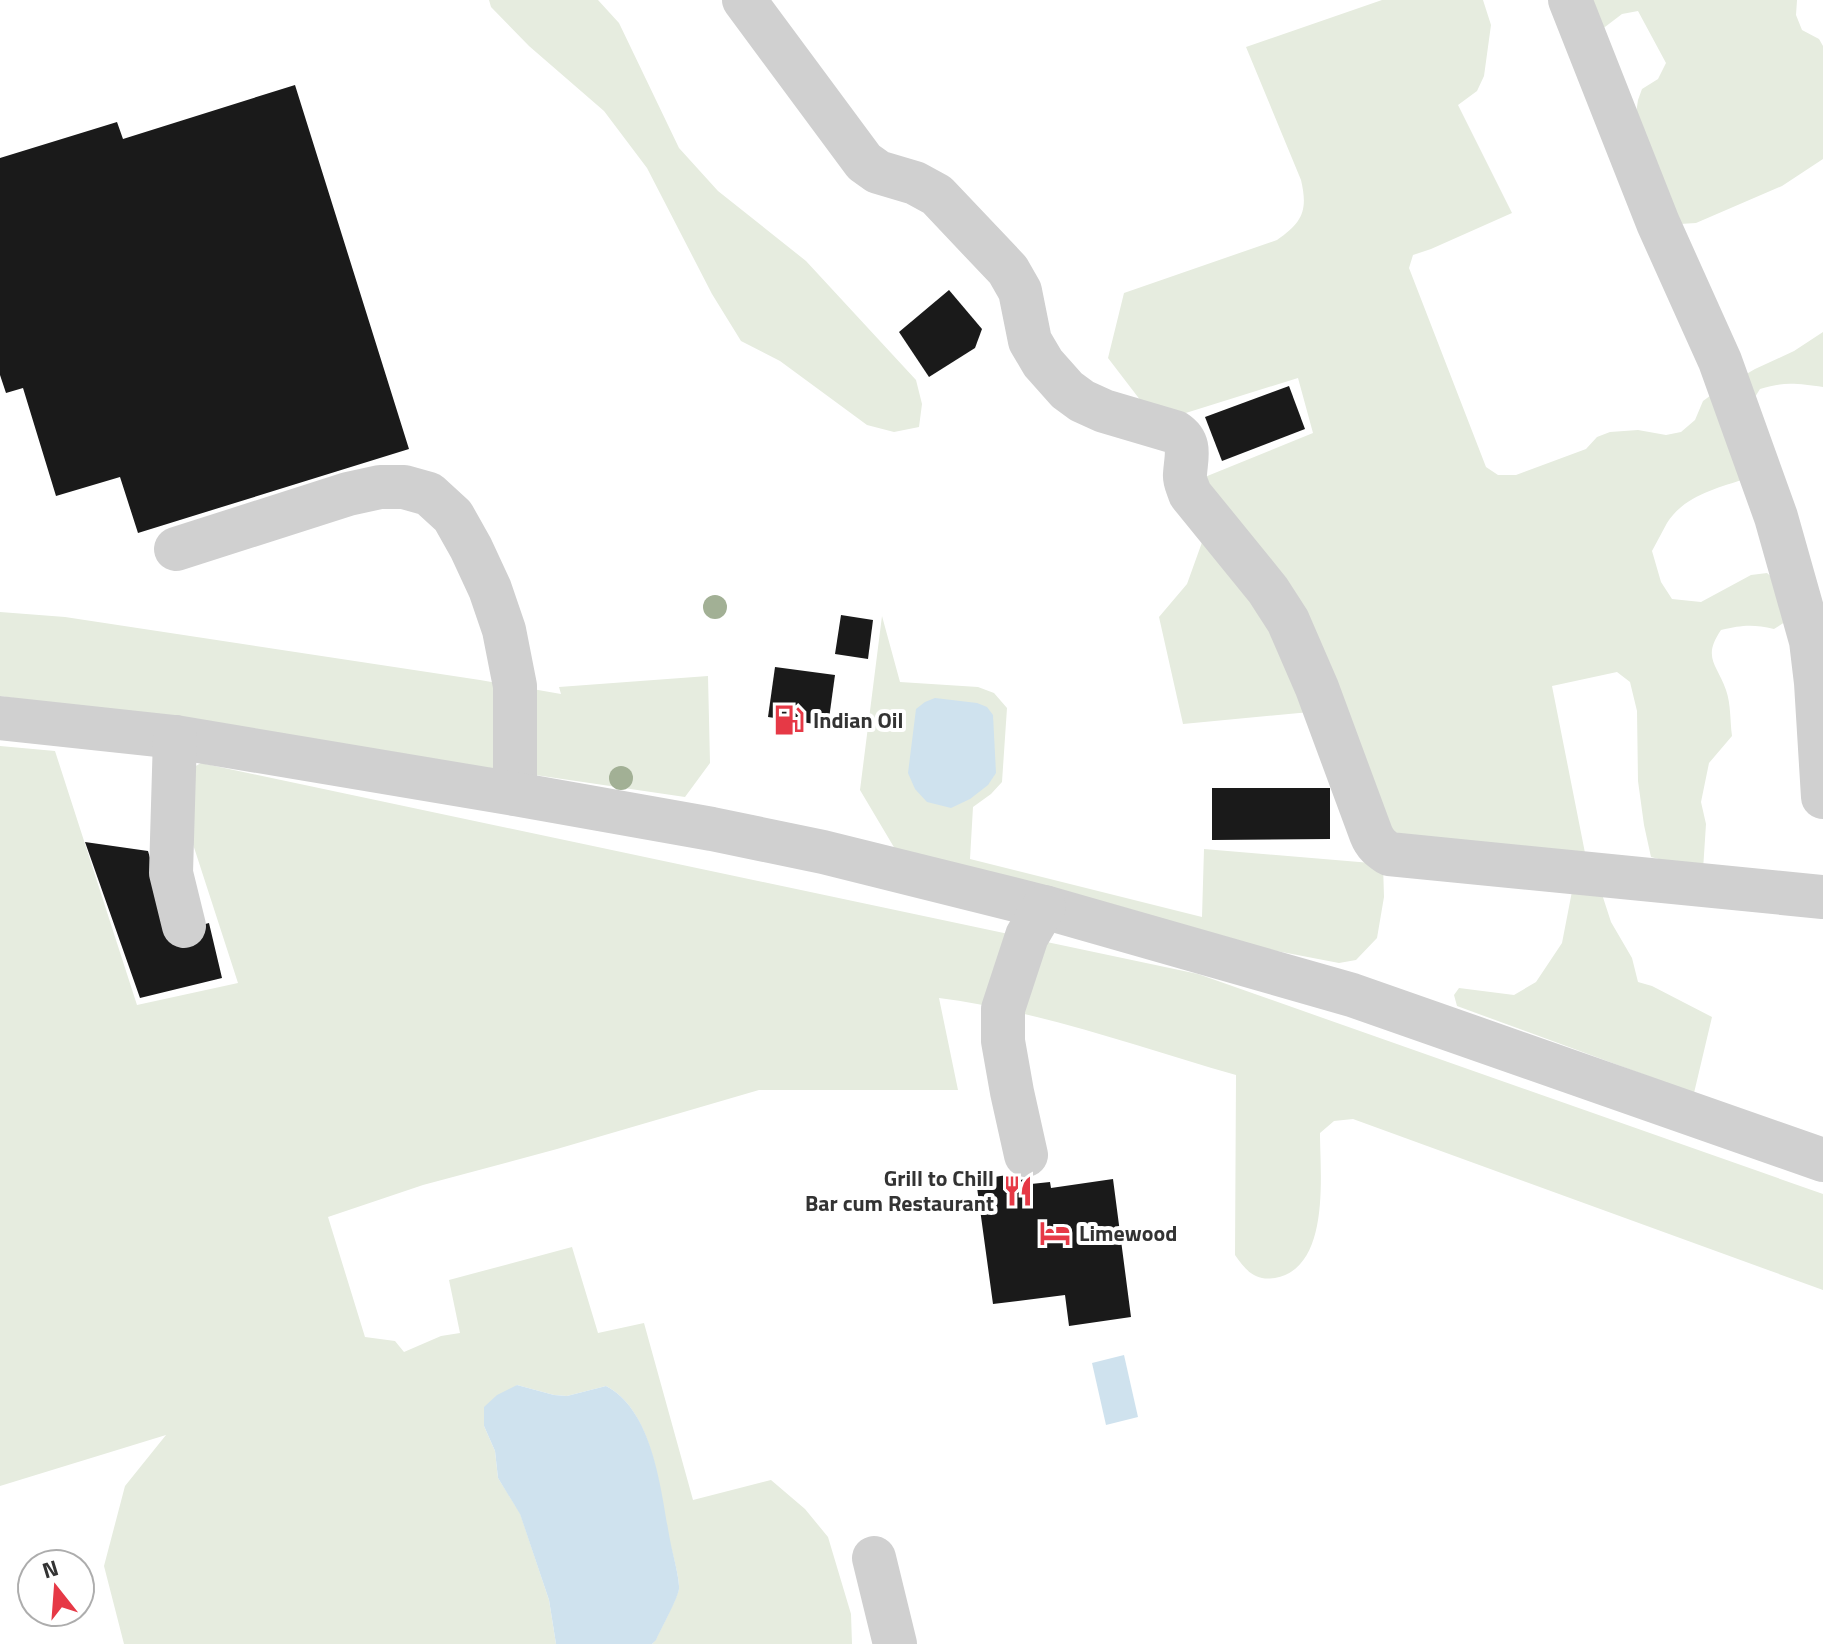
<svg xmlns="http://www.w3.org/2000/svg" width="1823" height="1644" viewBox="0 0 1823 1644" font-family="'Titillium Web',sans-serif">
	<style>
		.green { fill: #e6ecdf }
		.water { fill: #cfe2ee }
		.building { fill: #1a1a1a }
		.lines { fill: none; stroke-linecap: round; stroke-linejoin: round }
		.minor { stroke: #d0d0d0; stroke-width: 44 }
		.tree { fill: #a2b095 }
		.labels { text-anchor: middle; stroke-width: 8; stroke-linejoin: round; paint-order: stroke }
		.poi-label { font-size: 22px; font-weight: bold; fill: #333; stroke: #fff; text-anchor: start }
	</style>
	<rect width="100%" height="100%" fill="#fff"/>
	<!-- green -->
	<g class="green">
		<path d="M 489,0 L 598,0 L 619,23 L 679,148 L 718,191 L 806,261 L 916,380 L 922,404 L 919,427 L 894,432 L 867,425 L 780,361 L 741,341 L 712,294 L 647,168 L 604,111 L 529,46 L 491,7 Z"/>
		<path d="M 1382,0 L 1483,0 L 1491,25 L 1484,76 L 1477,91 L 1458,105 L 1512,213 L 1431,249 L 1413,255 L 1409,268 L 1486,467 L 1498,475 L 1516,475 L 1586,449 L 1597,437 L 1610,432 L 1638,430 L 1666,435 L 1681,432 L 1695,420 L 1703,401 L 1714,393 L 1755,369 L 1794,351 L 1823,332 L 1823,387 C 1799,384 1784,381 1760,389 L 1755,397 L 1745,479 C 1717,488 1684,496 1667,523 C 1662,532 1657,542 1652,551 L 1661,582 L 1672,599 L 1701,602 L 1751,575 L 1767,573 L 1780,584 L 1788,620 L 1774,629 C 1753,624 1742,625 1721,630 C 1702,658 1717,664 1726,690 C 1731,704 1730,721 1732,736 L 1709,763 L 1701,802 L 1706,824 L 1703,870 L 1651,857 L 1644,825 L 1638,781 L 1637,711 L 1630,682 L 1617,672 L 1552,686 L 1587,863 L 1394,846 L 1195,481 L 1313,433 L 1298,378 L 1157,422 L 1108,358 L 1124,293 L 1277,240 C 1303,222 1308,210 1301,180 L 1246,47 Z"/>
		<path d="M 1574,0 L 1797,0 L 1796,15 L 1802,30 L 1819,39 L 1823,46 L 1823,159 L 1782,186 L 1696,223 L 1680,224 L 1635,120 L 1638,100 L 1642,89 L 1658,79 L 1666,63 L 1638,11 L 1622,14 L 1601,30 Z"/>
		<path d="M 1205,534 L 1235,562 L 1310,712 L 1183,724 L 1159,617 L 1187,584 Z"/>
		<path d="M 0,612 L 65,617 L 480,680 L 561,694 L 559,687 L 708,676 L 710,763 L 685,797 L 0,696 Z"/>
		<path d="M 882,616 L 900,682 L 978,687 L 994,693 L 1007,708 L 1002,782 L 991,794 L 973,807 L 970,859 L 1202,917 L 1204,849 L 1383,864 L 1384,897 L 1377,938 L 1356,960 L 1339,963 L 1266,949 L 895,849 L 860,790 Z"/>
		<path d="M 0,746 L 55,751 L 137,1005 L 238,983 L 190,835 L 187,771 L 201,763 L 1198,974 L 1823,1194 L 1823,1290 L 1353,1119 L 1334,1121 L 1320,1133 C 1320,1174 1331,1268 1275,1278 C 1255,1281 1246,1271 1235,1255 L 1236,1075 C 1138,1047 1040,1011 939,998 L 958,1090 L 759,1090 L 557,1149 L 423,1185 L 328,1217 L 365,1337 L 395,1341 L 404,1352 L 441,1336 L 460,1333 L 449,1280 L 572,1247 L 598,1333 L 644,1323 L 693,1500 L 771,1480 L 805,1509 L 828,1537 L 851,1614 L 852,1644 L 652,1644 L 656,1639 C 661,1629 677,1598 679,1589 C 680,1579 672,1551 669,1540 C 660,1492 654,1411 606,1386 L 567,1396 L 554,1395 L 517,1385 L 484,1426 L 495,1451 L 498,1478 L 520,1513 L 549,1600 L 556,1644 L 124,1644 L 104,1566 L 125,1486 L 166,1435 L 0,1486 Z"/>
		<path d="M 1574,881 L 1599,885 L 1611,922 L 1632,958 L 1638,982 L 1652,986 L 1712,1017 L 1694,1093 L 1457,1006 L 1454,995 L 1459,988 L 1514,995 L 1536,982 L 1562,943 Z"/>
	</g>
	<!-- water -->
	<g class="water">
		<path d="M 935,698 L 977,703 L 987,707 L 993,715 L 996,773 L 988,785 L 970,799 L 951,808 L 927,802 L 915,789 L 908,773 L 916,709 L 925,702 Z"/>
		<path d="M 1124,1355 L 1138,1417 L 1106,1425 L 1092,1363 Z"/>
		<path d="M 517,1385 L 554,1395 L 567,1396 L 606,1386 C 654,1411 661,1492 670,1540 C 672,1551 680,1579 679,1589 C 678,1598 661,1629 656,1640 L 652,1644 L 556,1644 L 549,1600 L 520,1514 L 498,1478 L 495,1451 L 484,1426 L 484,1407 L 497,1395 Z"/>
	</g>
	<!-- building -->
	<g class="building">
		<path d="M 295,85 L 409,449 L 138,533 L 120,477 L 56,496 L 23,388 L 6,393 L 0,375 L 0,158 L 117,122 L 123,139 Z"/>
		<path d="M 949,290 L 982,329 L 975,348 L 929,377 L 899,332 Z"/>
		<path d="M 1289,386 L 1305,429 L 1222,461 L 1205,417 Z"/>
		<path d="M 841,615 L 873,620 L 868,659 L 835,654 Z"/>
		<path d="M 775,667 L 835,675 L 828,726 L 768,717 Z"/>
		<path d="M 1212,788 L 1330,788 L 1330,839 L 1212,840 Z"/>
		<path d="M 85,842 L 148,851 L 172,933 L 209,923 L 222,978 L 140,998 Z"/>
		<path d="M 1007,1175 L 1008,1181 L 1030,1179 L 1031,1184 L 1050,1182 L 1051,1188 L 1113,1179 L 1131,1317 L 1069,1326 L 1065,1295 L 993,1304 L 976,1180 Z"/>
	</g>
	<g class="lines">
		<!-- minor -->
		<g class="minor">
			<path d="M 744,0 L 864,162 L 878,172 L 915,183 L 937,195 L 1008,270 L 1020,291 L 1030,341 L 1043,363 L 1067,390 L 1082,401 L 1104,411 L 1175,432 C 1192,443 1186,457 1185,474 C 1184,481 1188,487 1190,494 L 1268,590 L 1288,621 L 1317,688 L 1371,834 C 1375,844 1380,848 1389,854 L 1823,897"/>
			<path d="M 1570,0 L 1658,223 L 1720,361 L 1776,517 L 1811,641 L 1816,683 L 1823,797"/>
			<path d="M 176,549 L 348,494 L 380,487 L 404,487 L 429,494 L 453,516 L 471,548 L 490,589 L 504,630 L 515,686 L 515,794"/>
			<path d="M 0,718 L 175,737 L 515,794 L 712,829 L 823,852 L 1044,907 L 1352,995 L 1823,1160"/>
			<path d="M 175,737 L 171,873 L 184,926"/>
			<path d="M 1026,1155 L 1012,1092 L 1003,1041 L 1003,1009 L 1027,936 L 1044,907"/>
			<path d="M 874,1558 L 895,1644"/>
		</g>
	</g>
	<!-- trees -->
	<g class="tree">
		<circle cx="715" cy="607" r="12"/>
		<circle cx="621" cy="778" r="12"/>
	</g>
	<!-- icons -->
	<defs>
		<g id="fuel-bare" transform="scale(2.4)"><path d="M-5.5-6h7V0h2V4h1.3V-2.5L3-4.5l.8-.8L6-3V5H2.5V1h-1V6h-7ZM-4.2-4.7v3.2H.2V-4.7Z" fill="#e63946" stroke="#fff" stroke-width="2.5" paint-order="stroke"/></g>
		<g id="restaurant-bare" transform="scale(2.4)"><path d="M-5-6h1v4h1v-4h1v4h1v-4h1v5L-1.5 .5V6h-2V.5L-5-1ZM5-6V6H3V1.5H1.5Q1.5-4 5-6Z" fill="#e63946" stroke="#fff" stroke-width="2.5" paint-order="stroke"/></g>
		<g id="hotel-bare" transform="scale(2.4)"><path d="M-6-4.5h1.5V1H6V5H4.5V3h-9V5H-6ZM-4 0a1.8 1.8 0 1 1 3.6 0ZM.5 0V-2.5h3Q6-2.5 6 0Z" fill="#e63946" stroke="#fff" stroke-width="2.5" paint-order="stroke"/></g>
	</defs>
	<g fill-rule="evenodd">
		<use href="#fuel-bare" x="789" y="720"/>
		<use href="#restaurant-bare" x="1018" y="1191"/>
		<use href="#hotel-bare" x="1055" y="1233"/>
	</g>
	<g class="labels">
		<!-- poi labels -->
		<g class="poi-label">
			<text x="813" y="728">Indian Oil</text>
			<text x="994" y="1186" text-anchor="end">Grill to Chill<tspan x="994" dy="25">Bar cum Restaurant</tspan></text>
			<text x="1079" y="1241">Limewood</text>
		</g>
	</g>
	<!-- north arrow -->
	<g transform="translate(56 1588) rotate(343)"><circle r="38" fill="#ffffff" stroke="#adadad" stroke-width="2"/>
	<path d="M0-6L14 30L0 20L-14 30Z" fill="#e63946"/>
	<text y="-12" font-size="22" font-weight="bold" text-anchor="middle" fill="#333333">N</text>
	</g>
</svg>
